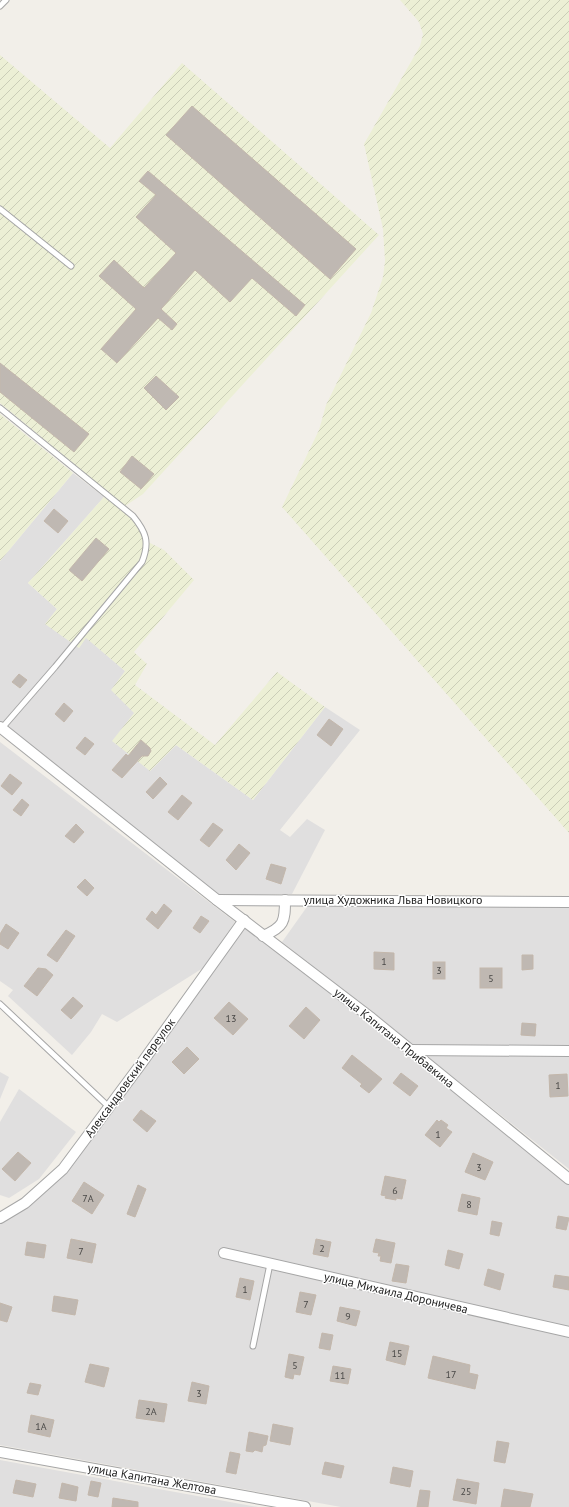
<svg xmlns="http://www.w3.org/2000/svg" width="569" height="1507" viewBox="0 0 569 1507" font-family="'PT Sans',sans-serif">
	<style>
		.residential { fill: #e0dfdf }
		.farmland { fill: url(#farmland-furrows) }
		.building { fill: #bfb8b2; stroke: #c3b7ab }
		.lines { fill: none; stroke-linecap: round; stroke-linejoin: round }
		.service-casing { stroke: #a6a6a6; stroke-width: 7 }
		.minor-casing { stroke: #a6a6a6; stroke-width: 12 }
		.service { stroke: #fff; stroke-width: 5 }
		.minor { stroke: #fff; stroke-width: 10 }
		.labels { text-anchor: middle; stroke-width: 3; stroke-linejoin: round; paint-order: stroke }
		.number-label { font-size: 10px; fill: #494846 }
		.street-label { font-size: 12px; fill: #222; stroke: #fff }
	</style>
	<defs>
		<pattern id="farmland-furrows" width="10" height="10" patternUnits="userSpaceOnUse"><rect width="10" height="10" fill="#ecefd5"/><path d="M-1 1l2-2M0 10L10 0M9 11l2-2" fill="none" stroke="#cacdb7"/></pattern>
	</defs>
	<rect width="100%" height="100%" fill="#f2efe9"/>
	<!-- residential -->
	<g class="residential">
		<path d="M 73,473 L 104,497 L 28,583 L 57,609 L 46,624 L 79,648 L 86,637 L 125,671 L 150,771 L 176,745 L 253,800 L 325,707 L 360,730 L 280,830 L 290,837 L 307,819 L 325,830 L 292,894 L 221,896 L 0,722 L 0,561 Z"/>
		<path d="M 0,742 L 235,922 L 203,968 L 117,1022 L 102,1014 L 91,1032 L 72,1055 L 8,996 L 13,990 L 0,981 Z"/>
		<path d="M 309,904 L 569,907 L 569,1169 L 282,942 Z"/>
		<path d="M 244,929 L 252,929 L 569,1185 L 569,1507 L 341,1507 L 0,1445 L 0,1223 L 43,1194 L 69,1170 Z"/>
		<path d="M 0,1072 L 9,1077 L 0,1099 Z"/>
		<path d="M 19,1089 L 76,1132 L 39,1179 L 9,1198 L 0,1195 L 0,1122 Z"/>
		<path d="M 0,1460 L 258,1507 L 0,1507 Z"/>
	</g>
	<!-- farmland -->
	<g class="farmland">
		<path d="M 400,0 L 569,0 L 569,833 L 282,507 L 319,430 L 326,405 L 371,313 L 383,277 L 385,261 L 383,229 L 364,144 L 420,46 L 423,34 L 419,22 Z"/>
		<path d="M 0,55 L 110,148 L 182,63 L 379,235 L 143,494 L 125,506 L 0,403 Z"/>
		<path d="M 0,414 L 73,473 L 0,561 Z"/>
		<path d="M 104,497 L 126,513 L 141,528 L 148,542 L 164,550 L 194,580 L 134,652 L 147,664 L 135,685 L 215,745 L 277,672 L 325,707 L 253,800 L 176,745 L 150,771 L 112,741 L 134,713 L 111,690 L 125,671 L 86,638 L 79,648 L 45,624 L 57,609 L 28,583 Z"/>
	</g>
	<!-- building -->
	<g class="building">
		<path d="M 192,106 L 356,249 L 330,279 L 166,135 Z"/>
		<path d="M 148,171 L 305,305 L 296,316 L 252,278 L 230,302 L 195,270 L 161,309 L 177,324 L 172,330 L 158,318 L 117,363 L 101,349 L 136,309 L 99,276 L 114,260 L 144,288 L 176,253 L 136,217 L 156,195 L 139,181 Z"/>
		<path d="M 0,363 L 89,434 L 74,452 L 0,392 Z"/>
		<path d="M 156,376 L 179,397 L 166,410 L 144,388 Z"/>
		<path d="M 132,456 L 154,474 L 141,489 L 120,472 Z"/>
		<path d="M 54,509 L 68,521 L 58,533 L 44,521 Z"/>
		<path d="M 96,538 L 109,549 L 82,581 L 69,570 Z"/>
		<path d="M 19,674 L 27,680 L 20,688 L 12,682 Z"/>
		<path d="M 64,703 L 73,711 L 64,722 L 55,714 Z"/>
		<path d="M 329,719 L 343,729 L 331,746 L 317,735 Z"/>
		<path d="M 85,737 L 94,744 L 85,755 L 76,748 Z"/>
		<path d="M 141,740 L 150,748 L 151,751 L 148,756 L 142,756 L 122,778 L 112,770 L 126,754 L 128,756 Z"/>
		<path d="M 10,774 L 22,783 L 12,795 L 1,786 Z"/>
		<path d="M 160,777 L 167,784 L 153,799 L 146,792 Z"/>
		<path d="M 182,795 L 192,803 L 178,820 L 168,812 Z"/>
		<path d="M 22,799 L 29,805 L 21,816 L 13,810 Z"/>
		<path d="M 213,823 L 223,830 L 209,847 L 200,840 Z"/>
		<path d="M 76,824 L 84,832 L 74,843 L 65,836 Z"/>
		<path d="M 239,844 L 250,853 L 236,870 L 226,860 Z"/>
		<path d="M 271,864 L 286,868 L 281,884 L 266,879 Z"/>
		<path d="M 85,879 L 94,888 L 87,896 L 77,887 Z"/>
		<path d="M 164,904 L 172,911 L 158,929 L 146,919 L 152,911 L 156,915 Z"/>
		<path d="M 201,916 L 209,921 L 200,933 L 193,928 Z"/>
		<path d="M 6,924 L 19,933 L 8,949 L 0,944 L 0,934 Z"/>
		<path d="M 66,930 L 75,936 L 57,962 L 47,955 Z"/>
		<path d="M 374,952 L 394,953 L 394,970 L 374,969 Z"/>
		<path d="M 522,955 L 533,955 L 533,969 L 522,970 Z"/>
		<rect x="433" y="962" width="12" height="17"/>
		<path d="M 38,968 L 46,969 L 53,975 L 37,996 L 24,986 Z"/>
		<rect x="480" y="968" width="22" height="20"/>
		<path d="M 73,997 L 83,1006 L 71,1019 L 61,1010 Z"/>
		<path d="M 229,1002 L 248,1019 L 233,1035 L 214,1018 Z"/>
		<path d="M 306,1007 L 320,1020 L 304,1039 L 289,1026 Z"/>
		<path d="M 522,1023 L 536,1024 L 535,1036 L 521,1035 Z"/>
		<path d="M 187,1047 L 199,1059 L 184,1074 L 172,1062 Z"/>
		<path d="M 352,1055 L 382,1079 L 369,1093 L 360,1086 L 362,1084 L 342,1068 Z"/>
		<path d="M 401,1073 L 418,1086 L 410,1096 L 393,1083 Z"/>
		<path d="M 567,1074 L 568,1096 L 550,1097 L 549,1075 Z"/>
		<path d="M 141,1110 L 156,1121 L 147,1132 L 133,1120 Z"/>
		<path d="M 437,1120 L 439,1122 L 441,1120 L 448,1125 L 446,1128 L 452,1132 L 440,1147 L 425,1135 Z"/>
		<path d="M 18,1152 L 31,1163 L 15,1181 L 2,1169 Z"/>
		<path d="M 473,1153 L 493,1162 L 485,1180 L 465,1172 Z"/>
		<path d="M 385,1176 L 406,1180 L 402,1199 L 396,1198 L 396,1200 L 385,1198 L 386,1196 L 381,1195 Z"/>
		<path d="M 84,1182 L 104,1195 L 92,1214 L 72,1201 Z"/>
		<path d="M 138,1185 L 146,1189 L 135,1217 L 127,1214 Z"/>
		<path d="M 462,1194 L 480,1198 L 477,1215 L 458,1211 Z"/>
		<path d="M 558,1216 L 569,1218 L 566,1230 L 556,1228 Z"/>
		<path d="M 492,1221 L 502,1223 L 499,1236 L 490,1234 Z"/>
		<path d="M 71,1239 L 96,1244 L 92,1263 L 67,1258 Z"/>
		<path d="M 316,1239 L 331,1242 L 328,1257 L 313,1254 Z"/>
		<path d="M 376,1239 L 395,1243 L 391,1263 L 380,1261 L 381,1256 L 378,1256 L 379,1253 L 373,1252 Z"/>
		<path d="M 27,1242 L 46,1245 L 44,1258 L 25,1255 Z"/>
		<path d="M 448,1250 L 463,1254 L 459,1269 L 445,1265 Z"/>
		<path d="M 396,1264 L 409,1266 L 406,1283 L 392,1281 Z"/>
		<path d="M 488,1269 L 504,1274 L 500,1290 L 484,1285 Z"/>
		<path d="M 555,1275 L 569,1277 L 569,1290 L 553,1287 Z"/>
		<path d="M 240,1278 L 254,1281 L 250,1300 L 236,1297 Z"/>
		<path d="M 300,1292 L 316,1295 L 311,1315 L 296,1312 Z"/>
		<path d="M 54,1296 L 78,1300 L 75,1315 L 52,1311 Z"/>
		<path d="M 0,1303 L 12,1307 L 7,1322 L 0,1320 Z"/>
		<path d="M 340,1307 L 360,1311 L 356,1326 L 337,1321 Z"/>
		<path d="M 322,1333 L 333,1335 L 330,1350 L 319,1348 Z"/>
		<path d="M 390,1342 L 409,1346 L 405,1365 L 386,1360 Z"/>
		<path d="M 289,1354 L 304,1357 L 300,1375 L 294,1374 L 293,1379 L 285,1377 Z"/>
		<path d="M 433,1356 L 470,1365 L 469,1373 L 478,1375 L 475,1389 L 428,1378 Z"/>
		<path d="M 90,1364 L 109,1368 L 104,1387 L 85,1382 Z"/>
		<path d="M 333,1366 L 351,1369 L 348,1384 L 330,1381 Z"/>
		<path d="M 192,1382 L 209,1386 L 206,1404 L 188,1401 Z"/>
		<path d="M 30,1383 L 41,1385 L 38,1395 L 27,1393 Z"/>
		<path d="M 139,1400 L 167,1404 L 164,1422 L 136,1418 Z"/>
		<path d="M 31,1415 L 54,1420 L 50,1437 L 28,1432 Z"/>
		<path d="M 273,1424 L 293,1428 L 290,1445 L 270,1441 Z"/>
		<path d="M 249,1432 L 268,1436 L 266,1445 L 263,1446 L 262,1452 L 255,1450 L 253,1452 L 246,1451 Z"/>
		<path d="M 497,1441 L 509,1443 L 505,1463 L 494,1461 Z"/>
		<path d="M 230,1452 L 240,1454 L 236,1474 L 226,1472 Z"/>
		<path d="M 325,1462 L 344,1466 L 341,1478 L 322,1474 Z"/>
		<path d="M 393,1467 L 413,1471 L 410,1487 L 390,1483 Z"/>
		<path d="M 457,1479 L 479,1483 L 476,1504 L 453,1500 Z"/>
		<path d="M 16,1480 L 36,1484 L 33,1497 L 13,1493 Z"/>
		<path d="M 91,1481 L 101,1483 L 98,1497 L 88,1495 Z"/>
		<path d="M 62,1483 L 78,1487 L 76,1501 L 59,1498 Z"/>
		<path d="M 504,1489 L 533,1494 L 530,1507 L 501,1507 Z"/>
		<path d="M 420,1490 L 430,1491 L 428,1507 L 417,1507 Z"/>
		<path d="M 113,1498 L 138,1502 L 138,1507 L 112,1507 Z"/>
	</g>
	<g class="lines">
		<!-- service casing -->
		<g class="service-casing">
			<g id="service">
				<path d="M 0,6 L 6,0"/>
				<path d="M 0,209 L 71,266"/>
				<path d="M 0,408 L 133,516 C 146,532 150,542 142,562 L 55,667 L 2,728"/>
				<path d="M 0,1004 L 109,1107"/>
				<path d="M 253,1346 L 270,1264"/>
			</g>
		</g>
		<!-- minor casing -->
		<g class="minor-casing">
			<g id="minor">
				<path d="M 0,727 L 217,900 L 370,1017 L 569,1179"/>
				<path d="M 217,900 L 569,902"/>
				<path d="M 263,936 C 284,927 285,922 285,900"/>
				<path d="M 410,1050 L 569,1051"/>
				<path d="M 0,1218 L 25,1203 L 63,1169 L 141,1064 L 244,920"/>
				<path d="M 224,1253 L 569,1332"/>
				<path d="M 0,1452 L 305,1507"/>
			</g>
		</g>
		<!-- service -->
		<use href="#service" class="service"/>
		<!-- minor -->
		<use href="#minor" class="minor"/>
	</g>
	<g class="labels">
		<!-- number labels -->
		<g class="number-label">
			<text x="384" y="965">1</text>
			<text x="439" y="974">3</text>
			<text x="491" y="982">5</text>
			<text x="231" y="1022">13</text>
			<text x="558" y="1089">1</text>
			<text x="438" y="1138">1</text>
			<text x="479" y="1171">3</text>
			<text x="395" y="1194">6</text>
			<text x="88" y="1202">7А</text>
			<text x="469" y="1208">8</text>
			<text x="322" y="1252">2</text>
			<text x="81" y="1255">7</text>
			<text x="245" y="1293">1</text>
			<text x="306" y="1308">7</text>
			<text x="348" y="1320">9</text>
			<text x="397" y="1357">15</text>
			<text x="295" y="1369">5</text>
			<text x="451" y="1378">17</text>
			<text x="340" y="1379">11</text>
			<text x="199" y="1397">3</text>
			<text x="151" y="1415">2А</text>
			<text x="41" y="1430">1А</text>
			<text x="466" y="1495">25</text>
		</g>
		<!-- street labels -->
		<g class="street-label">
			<text x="393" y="904">улица Художника Льва Новицкого</text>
			<text transform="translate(394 1038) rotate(39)" y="4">улица Капитана Прибавкина</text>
			<text transform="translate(130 1078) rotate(-54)" y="4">Александровский переулок</text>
			<text transform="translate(396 1293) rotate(13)" y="4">улица Михаила Дороничева</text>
			<text transform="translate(152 1479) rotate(10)" y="4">улица Капитана Желтова</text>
		</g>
	</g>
</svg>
